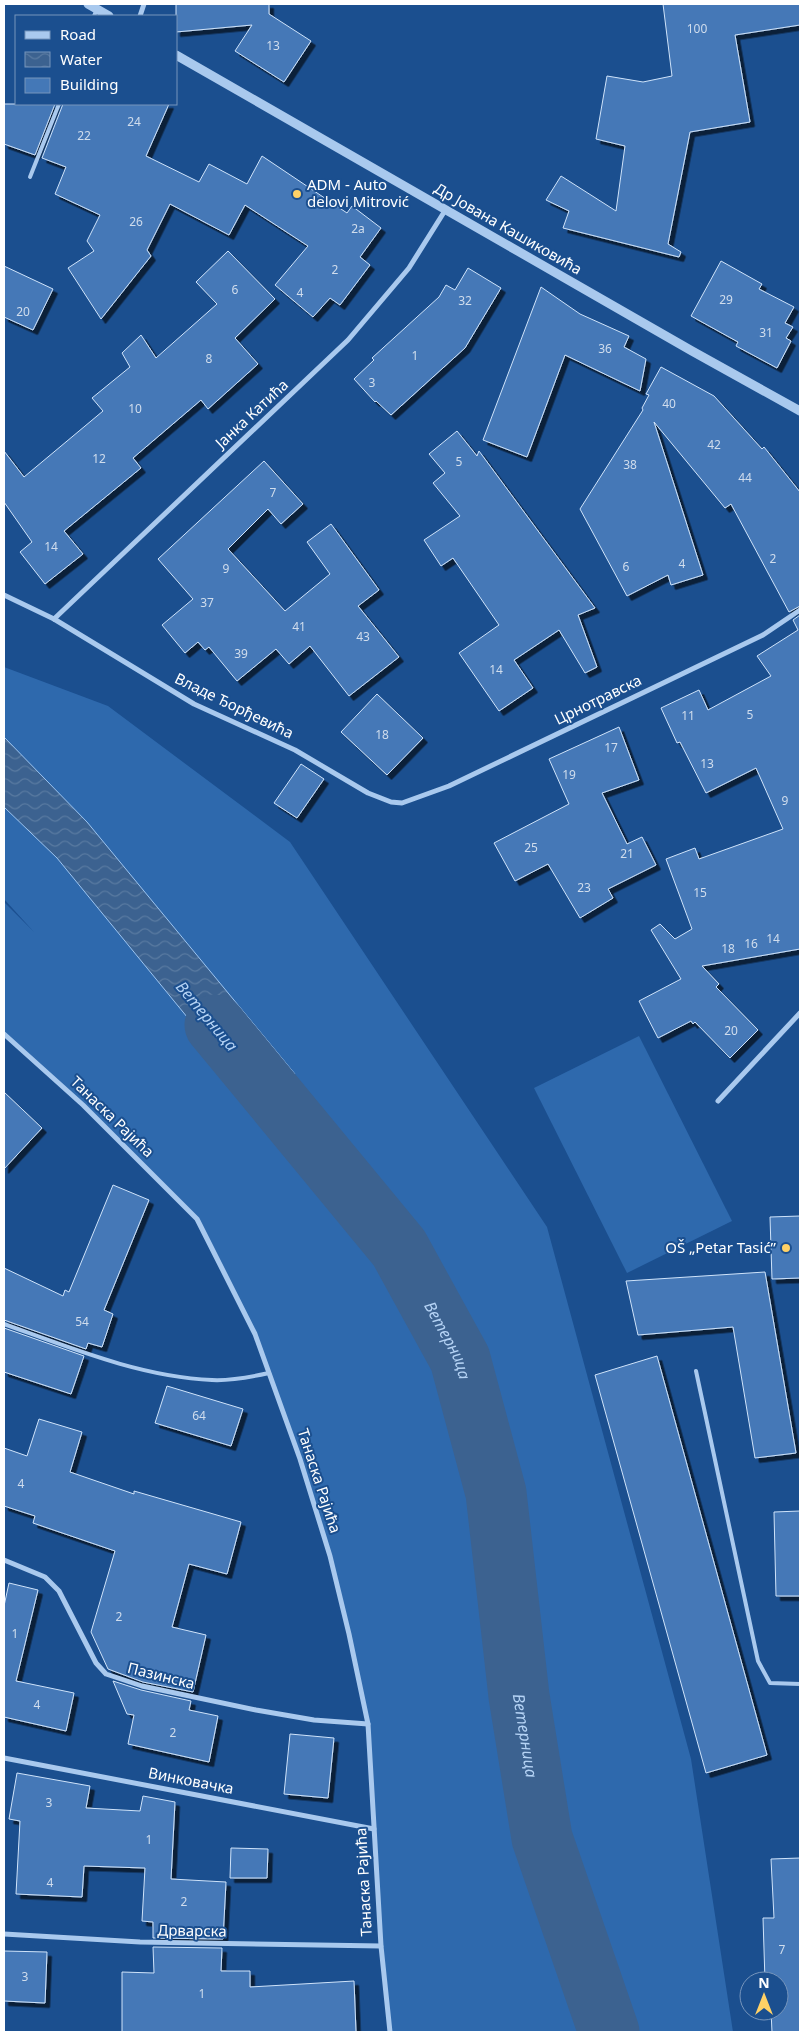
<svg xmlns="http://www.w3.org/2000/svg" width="804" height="2036" viewBox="0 0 804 2036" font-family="'Noto Sans',sans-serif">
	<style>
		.grass { fill: #2e69ad }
		.water { fill: url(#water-waves); stroke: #9cc4f0 }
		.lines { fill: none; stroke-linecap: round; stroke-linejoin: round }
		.river { stroke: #3c6290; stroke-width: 61 }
		.building { fill: #4478b7; stroke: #cfe3fa; filter: url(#shadow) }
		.service { stroke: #a9c9ee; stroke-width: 4 }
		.minor { stroke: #a9c9ee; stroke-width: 5 }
		.tertiary { stroke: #a9c9ee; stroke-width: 9 }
		.poi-dot { fill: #ffd166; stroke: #1b4f8f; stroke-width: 2 }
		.labels { text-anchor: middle; stroke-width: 4; stroke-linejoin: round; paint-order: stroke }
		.number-label { font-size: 12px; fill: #d0dded }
		.poi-label { font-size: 15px; fill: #fff; stroke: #1b4f8f; text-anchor: start }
		.street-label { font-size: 15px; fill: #fff; stroke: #1b4f8f }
		.water-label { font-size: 16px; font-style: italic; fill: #b5d3f5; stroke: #1b4f8f }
	</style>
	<defs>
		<pattern id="water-waves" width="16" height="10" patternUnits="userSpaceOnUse" patternTransform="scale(1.25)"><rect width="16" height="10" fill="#3c6290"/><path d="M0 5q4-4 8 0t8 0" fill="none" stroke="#597aa1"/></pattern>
		<filter id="shadow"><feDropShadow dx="4.5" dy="4.5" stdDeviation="0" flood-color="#0009"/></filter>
	</defs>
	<rect width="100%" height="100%" fill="#1b4f8f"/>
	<!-- grass -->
	<g class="grass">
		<path d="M 4,667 L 108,706 L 290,842 L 547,1227 L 691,1759 L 733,2032 L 390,2032 L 381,1946 L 368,1724 L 330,1556 L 300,1459 L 255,1334 L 197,1219 L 83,1105 L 4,1034 L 4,902 L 34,932 L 4,899 Z"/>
		<path d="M 639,1036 L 732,1221 L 627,1273 L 534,1088 Z"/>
	</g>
	<!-- water -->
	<path class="water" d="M 4,737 L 87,822 L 295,1074 L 255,1100 L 57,858 L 4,807 Z"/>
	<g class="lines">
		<!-- river -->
		<path class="river" id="s1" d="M 215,1025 L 399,1248 L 460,1359 L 496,1493 L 519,1696 L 542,1838 L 609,2032"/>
	</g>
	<!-- building -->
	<g class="building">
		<path d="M 176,4 L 269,4 L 269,14 L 311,41 L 284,82 L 235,51 L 252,25 L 176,32 Z"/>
		<path d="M 663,4 L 800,4 L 800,25 L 735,35 L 750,122 L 690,132 L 668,244 L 681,252 L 679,257 L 563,228 L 569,211 L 546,200 L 561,176 L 616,211 L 625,146 L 596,139 L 607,76 L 643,82 L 672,76 Z"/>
		<path d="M 4,104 L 55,104 L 35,155 L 4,144 Z"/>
		<path d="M 63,104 L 169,104 L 146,156 L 199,182 L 209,164 L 247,184 L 262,156 L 347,213 L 352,206 L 381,228 L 360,257 L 370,265 L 340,305 L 330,298 L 313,317 L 275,285 L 308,246 L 245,205 L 229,235 L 170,204 L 147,250 L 151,256 L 101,319 L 68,268 L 94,251 L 87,241 L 100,215 L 55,194 L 66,167 L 42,158 Z"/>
		<path d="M 228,251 L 275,299 L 235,338 L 258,364 L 208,409 L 201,400 L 133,458 L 141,468 L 64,531 L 83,554 L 45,584 L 20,552 L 32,542 L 4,502 L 4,451 L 24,477 L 103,411 L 92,398 L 130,367 L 122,353 L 141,335 L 156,358 L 217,304 L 196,282 Z"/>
		<path d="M 721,261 L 762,284 L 759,289 L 794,307 L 785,323 L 793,327 L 786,338 L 791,341 L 777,368 L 736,346 L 738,342 L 691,316 Z"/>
		<path d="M 4,266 L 53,289 L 33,330 L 4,317 Z"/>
		<path d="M 468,268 L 501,288 L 465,348 L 391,415 L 376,401 L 375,402 L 354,379 L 374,360 L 372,358 L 439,297 L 446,285 L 455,290 Z"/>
		<path d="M 541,287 L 580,314 L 629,336 L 624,347 L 646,359 L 640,391 L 565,355 L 527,457 L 483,440 Z"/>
		<path d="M 661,367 L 714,396 L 762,449 L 764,447 L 800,492 L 800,606 L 789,612 L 731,504 L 725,508 L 654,422 L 703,575 L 671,585 L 668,575 L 627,596 L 580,509 L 643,410 L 642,408 L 649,395 L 646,394 Z"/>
		<path d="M 457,431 L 477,456 L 479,451 L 595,608 L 578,615 L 597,667 L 585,673 L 559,630 L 514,660 L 533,688 L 499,711 L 459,653 L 499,625 L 453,558 L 441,566 L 424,540 L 460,516 L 433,483 L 445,473 L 429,454 Z"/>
		<path d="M 264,461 L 303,504 L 281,524 L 268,509 L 228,549 L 285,611 L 330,574 L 307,542 L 331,524 L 379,590 L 358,606 L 399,657 L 349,696 L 310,646 L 289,664 L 276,649 L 237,681 L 209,647 L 205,650 L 198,642 L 185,653 L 162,625 L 193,599 L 158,559 Z"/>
		<path d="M 800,615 L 800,949 L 702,966 L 719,984 L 716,987 L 758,1030 L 730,1058 L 695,1022 L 693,1024 L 691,1021 L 658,1038 L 639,1001 L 681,979 L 651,930 L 660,924 L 675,939 L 692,929 L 666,859 L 695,848 L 699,859 L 783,829 L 756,768 L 706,793 L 680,742 L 677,743 L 661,708 L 699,690 L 708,710 L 771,676 L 757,656 L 798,630 L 793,620 Z"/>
		<path d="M 377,694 L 423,738 L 387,775 L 341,732 Z"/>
		<path d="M 619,727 L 639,780 L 602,793 L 627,844 L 642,837 L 656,865 L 608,889 L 613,898 L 580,918 L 548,864 L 515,881 L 494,843 L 569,804 L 549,759 Z"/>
		<path d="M 301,764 L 324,779 L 297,818 L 274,803 Z"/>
		<path d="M 4,1092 L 42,1128 L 4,1169 Z"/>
		<path d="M 113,1185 L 149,1200 L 104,1310 L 113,1314 L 102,1347 L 88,1343 L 86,1349 L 4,1320 L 4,1268 L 63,1296 L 65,1290 L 69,1292 Z"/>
		<path d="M 800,1216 L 800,1278 L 772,1279 L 770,1217 Z"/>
		<path d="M 765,1272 L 796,1453 L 755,1458 L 733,1327 L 638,1335 L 626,1281 Z"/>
		<path d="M 4,1328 L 84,1356 L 71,1394 L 4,1372 Z"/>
		<path d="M 657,1356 L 767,1755 L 706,1773 L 595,1375 Z"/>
		<path d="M 167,1386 L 243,1409 L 231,1446 L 155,1423 Z"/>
		<path d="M 39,1419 L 82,1432 L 70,1472 L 134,1494 L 134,1491 L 241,1522 L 227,1574 L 189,1564 L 172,1627 L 206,1635 L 193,1692 L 143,1682 L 108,1669 L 91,1632 L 115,1551 L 33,1523 L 35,1516 L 4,1506 L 4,1448 L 27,1456 Z"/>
		<path d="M 800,1511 L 800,1596 L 776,1596 L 774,1512 Z"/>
		<path d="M 9,1583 L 38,1590 L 16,1681 L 74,1693 L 66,1731 L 4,1717 L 4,1606 Z"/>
		<path d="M 113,1681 L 141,1690 L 191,1701 L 189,1710 L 218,1716 L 209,1762 L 128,1744 L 134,1715 L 127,1714 Z"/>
		<path d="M 290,1734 L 334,1738 L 328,1798 L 284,1794 Z"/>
		<path d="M 17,1773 L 90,1786 L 86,1808 L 140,1811 L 143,1796 L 175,1802 L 171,1879 L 226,1882 L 223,1939 L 153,1938 L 153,1922 L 142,1921 L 145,1868 L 84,1866 L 82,1897 L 16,1894 L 20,1821 L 9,1819 Z"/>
		<path d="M 231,1848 L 268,1849 L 267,1878 L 230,1878 Z"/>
		<path d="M 800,1858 L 800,2032 L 772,2032 L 771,2011 L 779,2011 L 779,1981 L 765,1981 L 763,1918 L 774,1918 L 771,1859 Z"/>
		<path d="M 153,1947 L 222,1948 L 221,1971 L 250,1971 L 250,1987 L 354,1981 L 356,2032 L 122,2032 L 122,1972 L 154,1973 Z"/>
		<path d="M 4,1951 L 47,1952 L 45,2003 L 4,2001 Z"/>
	</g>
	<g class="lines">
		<!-- service -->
		<g class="service">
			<path d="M 94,16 L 97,9"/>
			<path d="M 30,177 L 59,104"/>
			<path d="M 4,1324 C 71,1348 141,1377 212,1380 C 231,1381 251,1377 269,1373"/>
			<path d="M 696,1371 L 758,1661 L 770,1683 L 800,1684"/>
		</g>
		<!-- minor -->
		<g class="minor">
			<path d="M 140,16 L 144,4"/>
			<path d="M 4,595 L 54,619 L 194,704 L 295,750 L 368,793 L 391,802 L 402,803 L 449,786 L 763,635 L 800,610"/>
			<path d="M 54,619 L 348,340 L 409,268 L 446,209"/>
			<path d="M 4,1034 L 83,1105 L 197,1219 L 255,1334 L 300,1459 L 330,1556 L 349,1634 L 368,1724 L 381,1946 L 390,2032"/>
			<path d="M 718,1101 L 800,1013"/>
			<path d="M 4,1560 L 45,1577 L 59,1591 L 96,1663 L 106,1674 L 142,1686 L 256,1710 L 314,1720 L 368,1724"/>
			<path d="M 4,1758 L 374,1829"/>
			<path d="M 4,1934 L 140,1942 L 381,1946"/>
		</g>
		<!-- tertiary -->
		<g class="tertiary">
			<path d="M 88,4 L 109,16"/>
			<path d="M 176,55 L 692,351 L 800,411"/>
		</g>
	</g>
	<!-- markers -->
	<g class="poi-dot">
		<circle cx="297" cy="194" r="5"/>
		<circle cx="786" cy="1248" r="5"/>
	</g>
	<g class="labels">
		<!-- number labels -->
		<g class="number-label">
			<text x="697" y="33">100</text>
			<text x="273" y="50">13</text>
			<text x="134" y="126">24</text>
			<text x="84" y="140">22</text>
			<text x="136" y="226">26</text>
			<text x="358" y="233">2a</text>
			<text x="335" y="274">2</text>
			<text x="235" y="294">6</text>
			<text x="300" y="297">4</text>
			<text x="726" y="304">29</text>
			<text x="465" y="305">32</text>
			<text x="23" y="316">20</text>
			<text x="766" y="337">31</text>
			<text x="605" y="353">36</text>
			<text x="415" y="360">1</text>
			<text x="209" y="363">8</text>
			<text x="372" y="387">3</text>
			<text x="669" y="408">40</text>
			<text x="135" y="413">10</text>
			<text x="714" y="449">42</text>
			<text x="99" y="463">12</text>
			<text x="459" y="466">5</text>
			<text x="630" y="469">38</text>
			<text x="745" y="482">44</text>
			<text x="273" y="497">7</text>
			<text x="51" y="551">14</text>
			<text x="773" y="563">2</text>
			<text x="682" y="568">4</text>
			<text x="626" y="571">6</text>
			<text x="226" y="573">9</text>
			<text x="207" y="607">37</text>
			<text x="299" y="631">41</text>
			<text x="363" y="641">43</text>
			<text x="241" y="658">39</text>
			<text x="496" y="674">14</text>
			<text x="750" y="719">5</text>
			<text x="688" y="720">11</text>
			<text x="382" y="739">18</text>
			<text x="611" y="752">17</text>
			<text x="707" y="768">13</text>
			<text x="569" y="779">19</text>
			<text x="785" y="805">9</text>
			<text x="531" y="852">25</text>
			<text x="627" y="858">21</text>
			<text x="584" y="892">23</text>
			<text x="700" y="897">15</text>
			<text x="773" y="943">14</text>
			<text x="751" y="948">16</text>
			<text x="728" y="953">18</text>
			<text x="731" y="1035">20</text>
			<text x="82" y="1326">54</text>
			<text x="199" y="1420">64</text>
			<text x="21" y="1488">4</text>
			<text x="119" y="1621">2</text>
			<text x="15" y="1638">1</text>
			<text x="37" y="1709">4</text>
			<text x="173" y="1737">2</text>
			<text x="49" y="1807">3</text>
			<text x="149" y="1844">1</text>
			<text x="50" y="1887">4</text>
			<text x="184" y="1906">2</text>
			<text x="782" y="1954">7</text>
			<text x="25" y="1981">3</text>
			<text x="202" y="1998">1</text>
		</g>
		<!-- poi labels -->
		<g class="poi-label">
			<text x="307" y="190">ADM - Auto<tspan x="307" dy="17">delovi Mitrović</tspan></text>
			<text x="776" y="1253" text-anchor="end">OŠ „Petar Tasić”</text>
		</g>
		<!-- street labels -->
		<g class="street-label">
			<text transform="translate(508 229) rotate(30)" y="5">Др Јована Кашиковића</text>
			<text transform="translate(252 414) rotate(-43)" y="5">Јанка Катића</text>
			<text transform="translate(598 700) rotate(-26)" y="5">Црнотравска</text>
			<text transform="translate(234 706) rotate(26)" y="5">Владе Ђорђевића</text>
			<text transform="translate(112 1117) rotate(44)" y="5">Танаска Рајића</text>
			<text transform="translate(319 1481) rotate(72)" y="5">Танаска Рајића</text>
			<text transform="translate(161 1676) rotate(14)" y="5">Пазинска</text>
			<text transform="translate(191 1781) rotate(11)" y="5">Винковачка</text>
			<text transform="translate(364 1882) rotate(-93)" y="5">Танаска Рајића</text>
			<text transform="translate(192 1931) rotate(1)" y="5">Дрварска</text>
		</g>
		<!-- water labels -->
		<g class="water-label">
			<text transform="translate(207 1016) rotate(50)" y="6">Ветерница</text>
			<text dy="6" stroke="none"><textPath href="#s1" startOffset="394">Ветерница</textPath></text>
			<text dy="6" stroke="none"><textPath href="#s1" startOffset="799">Ветерница</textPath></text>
		</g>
	</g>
	<!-- border -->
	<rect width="804" height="2036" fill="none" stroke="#ffffff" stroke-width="10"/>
	<!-- legend -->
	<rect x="15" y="15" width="162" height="90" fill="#1b4f8f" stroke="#7695bc"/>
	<rect x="25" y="31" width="25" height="8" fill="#a9c9ee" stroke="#7695bc"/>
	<text x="60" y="40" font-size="15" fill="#ffffff">Road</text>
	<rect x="25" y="52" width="25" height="15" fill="url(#water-waves)" stroke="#7695bc"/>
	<text x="60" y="65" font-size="15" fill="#ffffff">Water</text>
	<rect x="25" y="78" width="25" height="15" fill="#4478b7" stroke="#7695bc"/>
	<text x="60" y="90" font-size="15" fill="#ffffff">Building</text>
	<!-- north arrow -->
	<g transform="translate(764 1996)"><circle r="24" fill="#1b4f8f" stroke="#7695bc"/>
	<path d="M0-4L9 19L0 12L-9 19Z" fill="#ffd166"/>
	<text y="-8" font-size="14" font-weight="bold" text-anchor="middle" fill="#ffffff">N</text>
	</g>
</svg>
